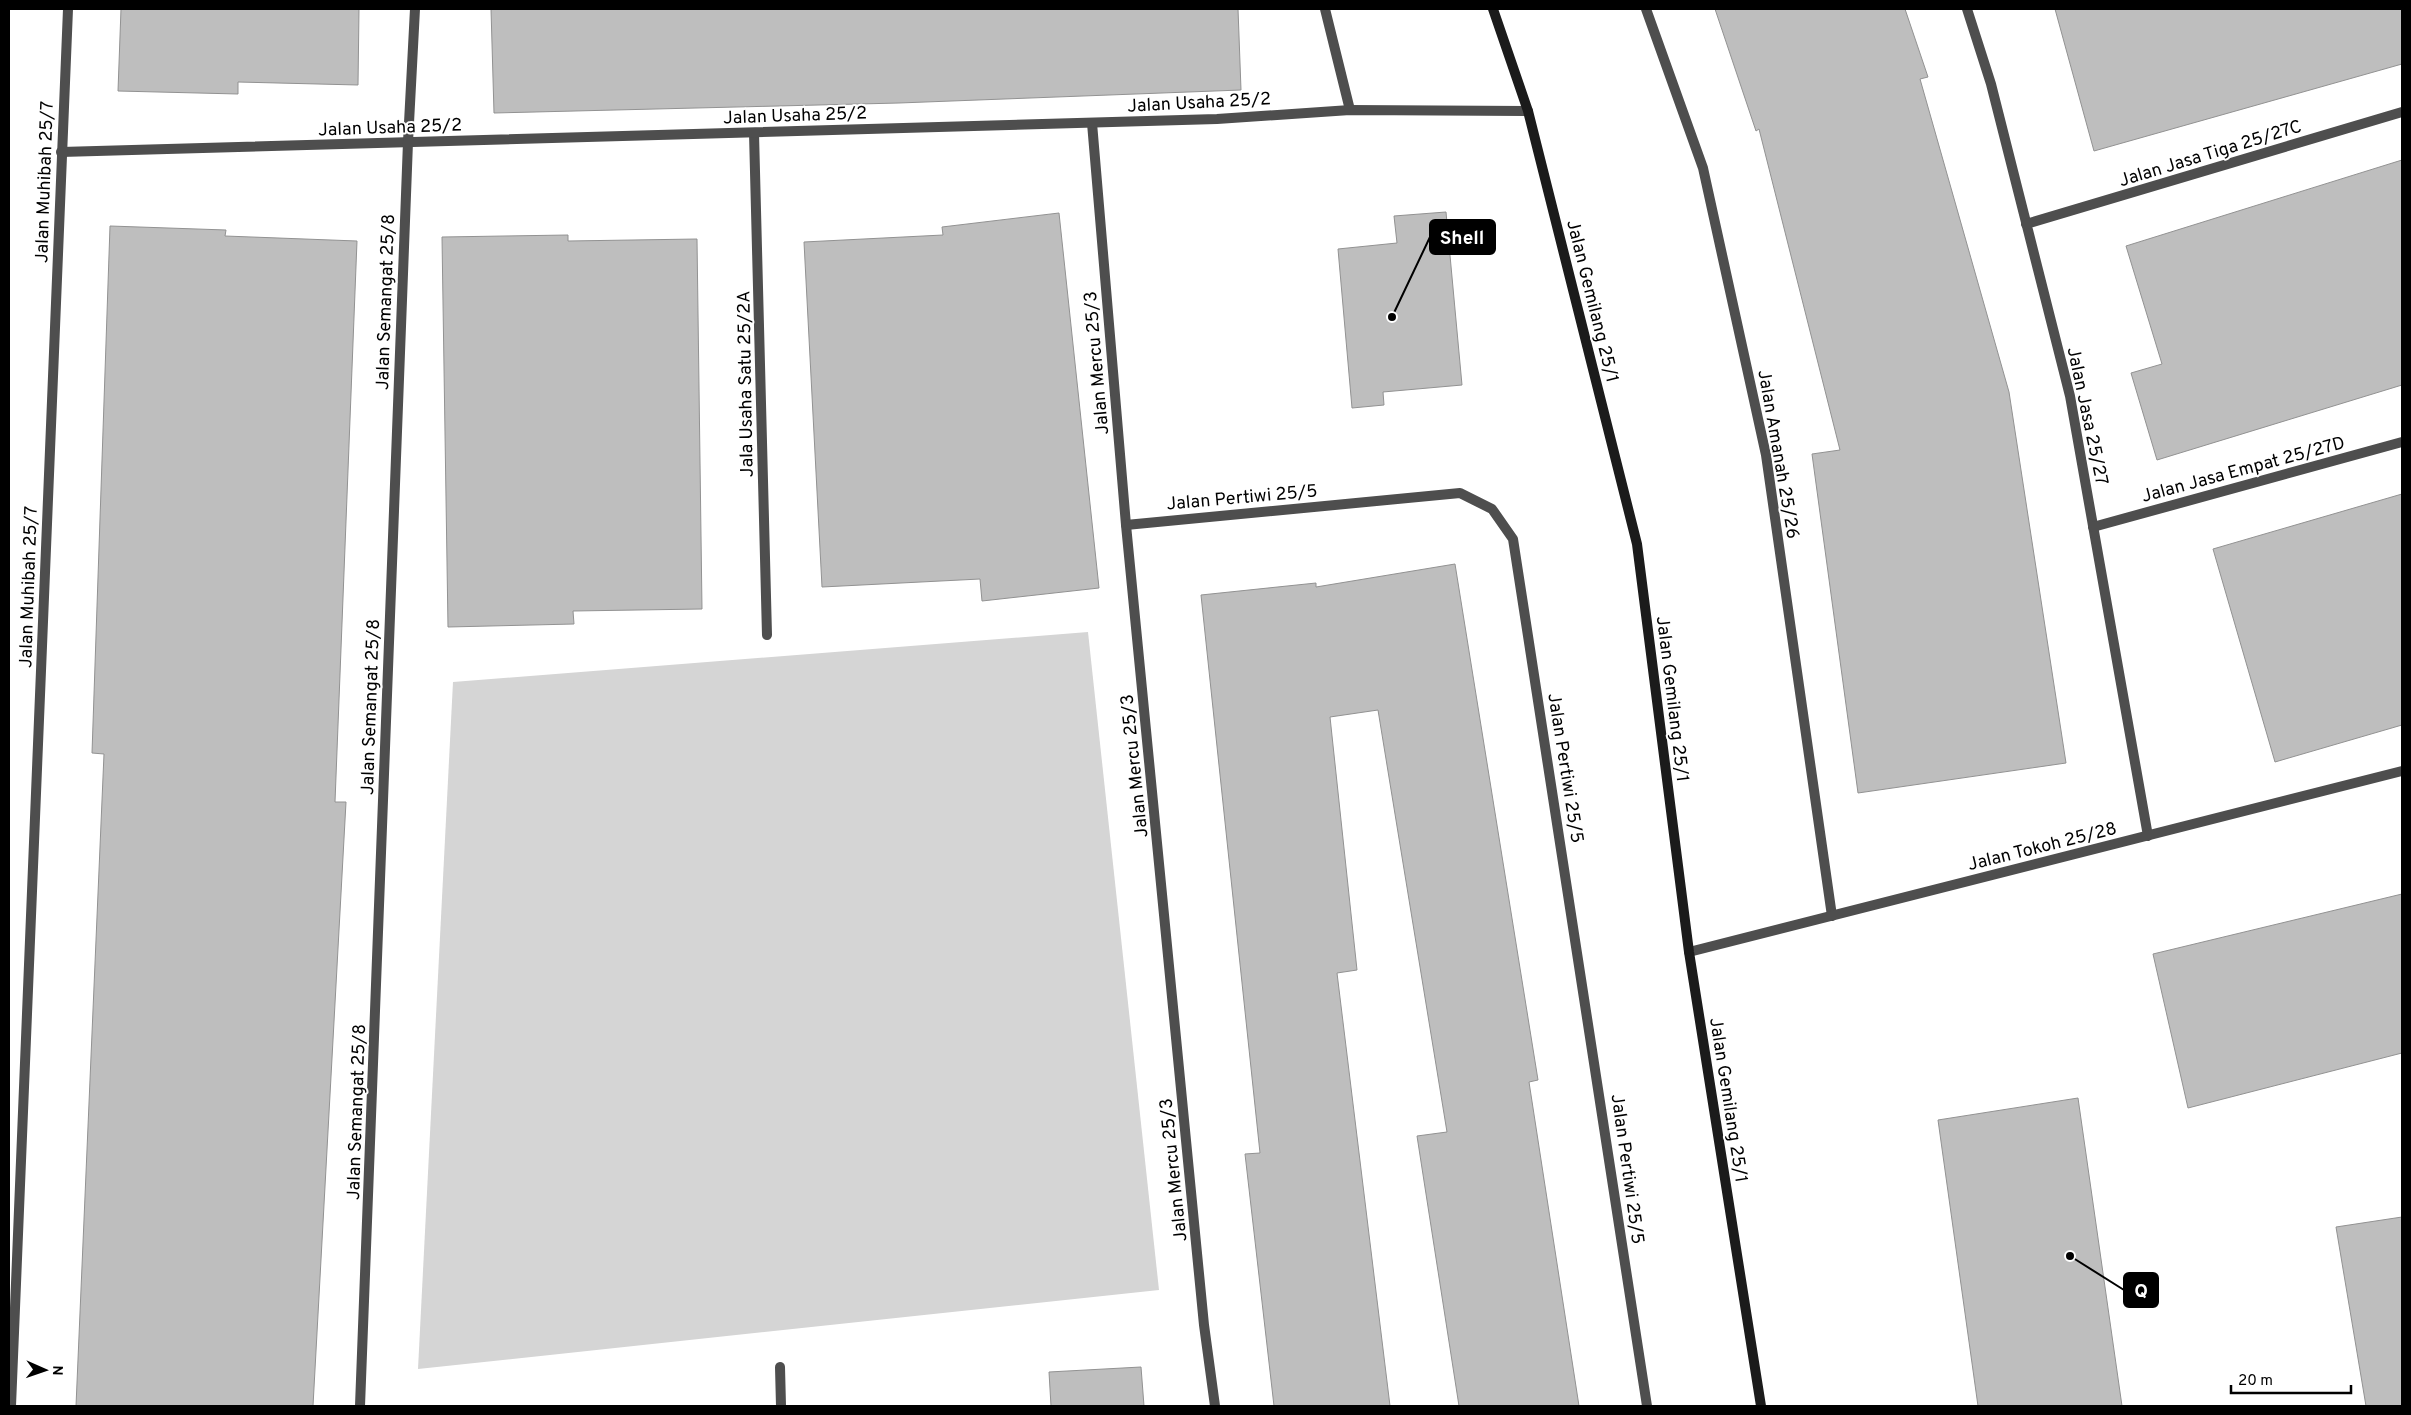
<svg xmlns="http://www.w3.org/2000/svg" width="2411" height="1415" viewBox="0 0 2411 1415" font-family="Overpass,sans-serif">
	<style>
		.green { fill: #d5d5d5 }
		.building { fill: #bebebe; stroke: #929292 }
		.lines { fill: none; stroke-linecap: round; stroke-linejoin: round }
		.street { stroke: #4e4e4e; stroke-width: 10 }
		.secondary { stroke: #1b1b1b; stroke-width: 10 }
		.labels { text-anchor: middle; stroke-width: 4; stroke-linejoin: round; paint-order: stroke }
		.street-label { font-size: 18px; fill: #000; stroke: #fff }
		.leader { fill: none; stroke: #000; stroke-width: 2 }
		.callout-dot { fill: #000; stroke: #fff; stroke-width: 2 }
		.callout { fill: #000; stroke: #000; stroke-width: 2 }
		.callout-label { font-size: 19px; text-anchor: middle; font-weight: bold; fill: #fff }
	</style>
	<rect width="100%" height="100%" fill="#fff"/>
	<!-- green -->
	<path class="green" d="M 1088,632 L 1159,1290 L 418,1369 L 453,682 Z"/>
	<!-- building -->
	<g class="building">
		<path d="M 121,9 L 359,9 L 358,85 L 238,82 L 238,94 L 118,91 Z"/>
		<path d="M 491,9 L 1238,9 L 1241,90 L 899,103 L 494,113 Z"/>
		<path d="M 1715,9 L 1905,9 L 1928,77 L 1920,79 L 2009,392 L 2066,763 L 1858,793 L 1812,454 L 1840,450 L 1759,129 L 1756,131 Z"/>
		<path d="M 2055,9 L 2402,9 L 2402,64 L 2094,151 Z"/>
		<path d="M 2402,160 L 2402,385 L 2157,460 L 2131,373 L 2162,364 L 2126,246 Z"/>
		<path d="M 1446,212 L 1462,385 L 1383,392 L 1384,405 L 1352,408 L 1338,249 L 1397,243 L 1394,216 Z"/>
		<path d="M 1059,213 L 1099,588 L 982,601 L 980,579 L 822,587 L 804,242 L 943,235 L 942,227 Z"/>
		<path d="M 110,226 L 226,230 L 225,236 L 357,241 L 335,802 L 346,802 L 313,1406 L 76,1406 L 104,754 L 92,753 Z"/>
		<path d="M 568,235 L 568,241 L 697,239 L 702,609 L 573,611 L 574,624 L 448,627 L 442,237 Z"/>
		<path d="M 2402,494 L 2402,725 L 2275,762 L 2213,549 Z"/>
		<path d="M 1455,564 L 1538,1080 L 1529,1082 L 1579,1406 L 1459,1406 L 1417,1136 L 1447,1132 L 1378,710 L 1330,717 L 1357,970 L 1337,973 L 1390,1406 L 1274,1406 L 1245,1154 L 1260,1153 L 1201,595 L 1316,583 L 1316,587 Z"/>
		<path d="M 2402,894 L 2402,1053 L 2188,1108 L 2153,954 Z"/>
		<path d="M 2078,1098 L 2122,1406 L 1978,1406 L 1938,1120 Z"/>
		<path d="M 2402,1217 L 2402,1406 L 2366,1406 L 2336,1227 Z"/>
		<path d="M 1141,1367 L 1144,1406 L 1051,1406 L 1049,1372 Z"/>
	</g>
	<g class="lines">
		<!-- street -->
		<g class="street">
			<path d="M 1325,9 L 1350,110"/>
			<path d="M 1646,9 L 1703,168 L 1766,455 L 1832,916"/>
			<path d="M 1967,9 L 1991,84 L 2070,396 L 2148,836"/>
			<path d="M 1092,123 L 1126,525 L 1204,1325 L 1215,1406"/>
			<path d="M 754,133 L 767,635"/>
			<path d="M 61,152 L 1217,119 L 1350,110 L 1528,111"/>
			<path d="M 2026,224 L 2402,112"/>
			<path d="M 1126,525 L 1460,493 L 1492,509 L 1513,539 L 1647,1406"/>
			<path d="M 2093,527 L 2402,442"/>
			<path d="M 1689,952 L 2402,771"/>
			<path d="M 780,1367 L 781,1406"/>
			<path d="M 11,1406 L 68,9"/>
			<path d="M 360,1406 L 408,142 L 415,9"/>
		</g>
		<!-- secondary -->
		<path class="secondary" d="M 1493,9 L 1528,111 L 1637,544 L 1689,952 L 1761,1406"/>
	</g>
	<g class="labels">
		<!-- street labels -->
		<g class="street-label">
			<text transform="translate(1199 102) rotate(-3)" y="6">Jalan Usaha 25/2</text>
			<text transform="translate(795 115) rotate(-2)" y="6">Jalan Usaha 25/2</text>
			<text transform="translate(390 127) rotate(-2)" y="6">Jalan Usaha 25/2</text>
			<text transform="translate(2210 153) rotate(-17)" y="6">Jalan Jasa Tiga 25/27C</text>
			<text transform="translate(44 182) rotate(-88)" y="6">Jalan Muhibah 25/7</text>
			<text transform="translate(1593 301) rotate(76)" y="6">Jalan Gemilang 25/1</text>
			<text transform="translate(385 302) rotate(-88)" y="6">Jalan Semangat 25/8</text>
			<text transform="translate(1096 363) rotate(-95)" y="6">Jalan Mercu 25/3</text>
			<text transform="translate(745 384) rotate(-91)" y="6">Jala Usaha Satu 25/2A</text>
			<text transform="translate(2088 416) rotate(78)" y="6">Jalan Jasa 25/27</text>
			<text transform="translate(1779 454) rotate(80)" y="6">Jalan Amanah 25/26</text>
			<text transform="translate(2243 469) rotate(-15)" y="6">Jalan Jasa Empat 25/27D</text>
			<text transform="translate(1242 497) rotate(-5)" y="6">Jalan Pertiwi 25/5</text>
			<text transform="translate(28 587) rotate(-88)" y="6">Jalan Muhibah 25/7</text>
			<text transform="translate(1673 699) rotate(83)" y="6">Jalan Gemilang 25/1</text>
			<text transform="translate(370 707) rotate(-88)" y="6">Jalan Semangat 25/8</text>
			<text transform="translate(1134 766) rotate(-96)" y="6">Jalan Mercu 25/3</text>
			<text transform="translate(1566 768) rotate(81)" y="6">Jalan Pertiwi 25/5</text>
			<text transform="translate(2042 846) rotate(-14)" y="6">Jalan Tokoh 25/28</text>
			<text transform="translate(1729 1100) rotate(81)" y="6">Jalan Gemilang 25/1</text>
			<text transform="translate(356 1112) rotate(-88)" y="6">Jalan Semangat 25/8</text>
			<text transform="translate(1628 1169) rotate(82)" y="6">Jalan Pertiwi 25/5</text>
			<text transform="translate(1173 1170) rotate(-96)" y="6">Jalan Mercu 25/3</text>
		</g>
	</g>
	<!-- callouts -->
	<path class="leader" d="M1392 317L1430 237M2070 1256L2124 1290"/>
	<g class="callout-dot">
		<circle cx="1392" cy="317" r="5"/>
		<circle cx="2070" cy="1256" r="5"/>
	</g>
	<g class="callout">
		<rect x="1430" y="220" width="65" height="34" rx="5"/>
		<rect x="2124" y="1273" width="34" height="34" rx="5"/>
	</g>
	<g class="callout-label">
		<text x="1462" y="244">Shell</text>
		<text x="2141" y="1297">Q</text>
	</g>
	<!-- border -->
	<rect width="2411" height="1415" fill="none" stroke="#000000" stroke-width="20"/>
	<!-- north arrow -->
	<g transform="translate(45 1370) rotate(92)" stroke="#ffffff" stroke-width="4" paint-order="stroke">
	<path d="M0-4L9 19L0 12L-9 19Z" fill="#000000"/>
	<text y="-8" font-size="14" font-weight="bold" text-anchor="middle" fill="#000000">N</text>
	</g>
	<!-- scale -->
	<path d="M2231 1385v8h120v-8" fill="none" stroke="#000000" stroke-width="2.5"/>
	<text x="2238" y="1385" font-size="15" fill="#000000" stroke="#ffffff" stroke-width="4" paint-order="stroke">20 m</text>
</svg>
